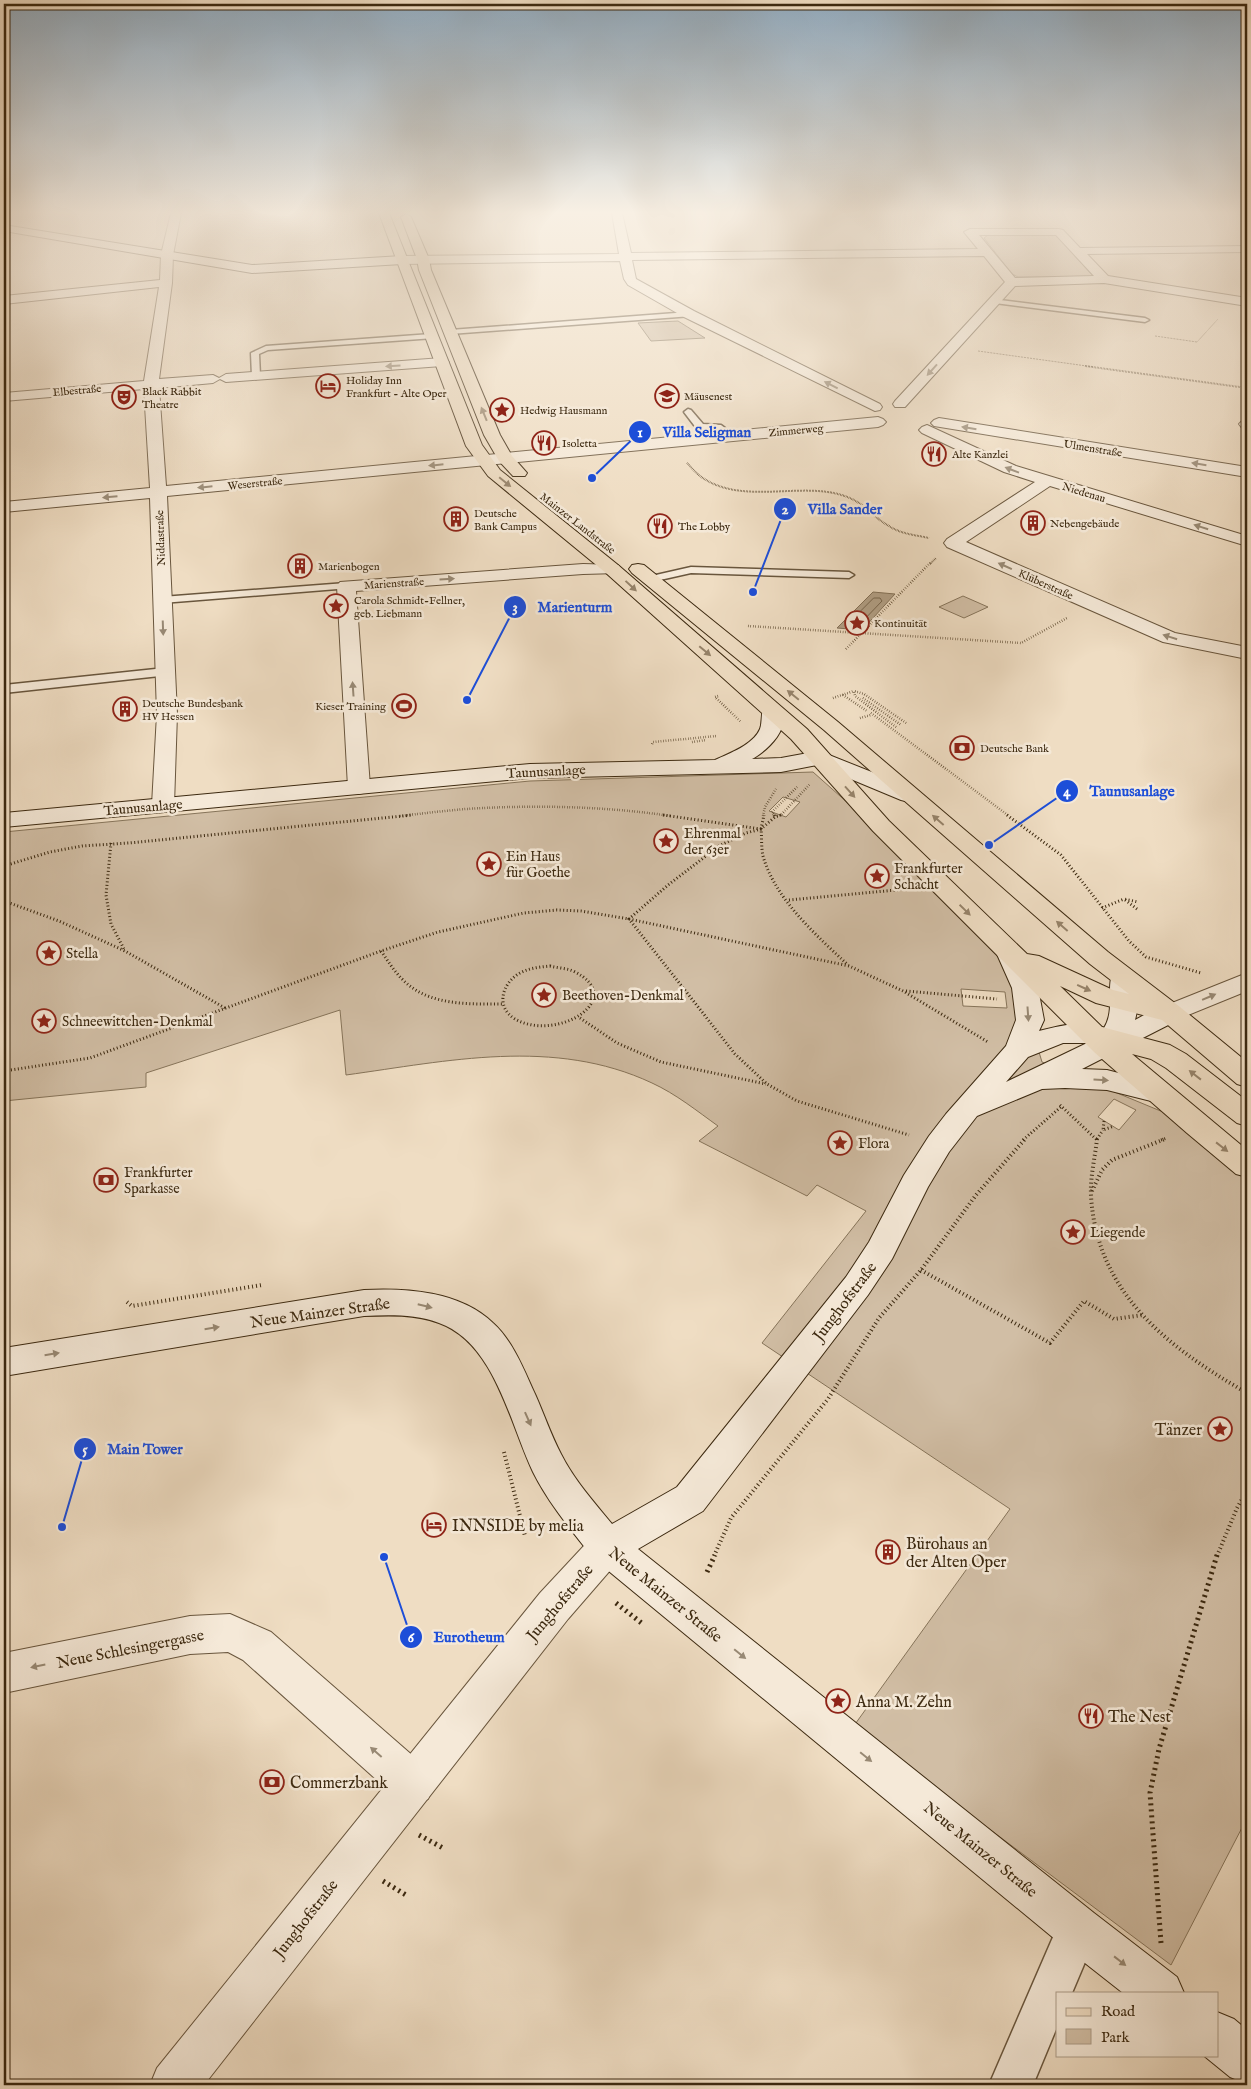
<svg xmlns="http://www.w3.org/2000/svg" width="1251" height="2089" viewBox="0 0 1251 2089" font-family="'IM FELL English',serif">
	<style>
		.green { fill: #d1bea5; stroke: #86745a; fill-rule: evenodd }
		.water { fill: #b2a086; stroke: #837057 }
		.lines { fill: none; stroke-linecap: round; stroke-linejoin: round }
		.shore { stroke: #77644b; stroke-width: 1 }
		.service-casing { stroke: #69563d; stroke-width: 3 }
		.pedestrian-casing { stroke: #69563d; stroke-width: 3 }
		.minor-casing { stroke: #69563d; stroke-width: 2 }
		.tertiary-casing { stroke: #69563d; stroke-width: 2 }
		.secondary-casing { stroke: #3c2910; stroke-width: 2 }
		.primary-casing { stroke: #3c2910; stroke-width: 2 }
		.path-far5 { stroke: #3c2910; stroke-width: 1; stroke-dasharray: 0.5 1; stroke-linecap: butt }
		.path-far4 { stroke: #3c2910; stroke-width: 2; stroke-dasharray: 0.5 1; stroke-linecap: butt }
		.path-far3 { stroke: #3c2910; stroke-width: 2.5; stroke-dasharray: 0.5 2; stroke-linecap: butt }
		.path-far2 { stroke: #3c2910; stroke-width: 3; stroke-dasharray: 1 2.5; stroke-linecap: butt }
		.path-far1 { stroke: #3c2910; stroke-width: 4; stroke-dasharray: 1 3; stroke-linecap: butt }
		.path { stroke: #3c2910; stroke-width: 5; stroke-dasharray: 2 4; stroke-linecap: butt }
		.service { fill: #f5e9d8; fill-rule: evenodd }
		.pedestrian { fill: #f5e9d8; fill-rule: evenodd }
		.minor { fill: #f5e9d8; fill-rule: evenodd }
		.tertiary { fill: #f5e9d8; fill-rule: evenodd }
		.secondary { fill: #f5e9d8; fill-rule: evenodd }
		.primary { fill: #efddc3; fill-rule: evenodd }
		.oneway { fill: #988974 }
		.oneway2 { fill: #96836a }
		.labels { text-anchor: middle; stroke-width: 5; stroke-linejoin: round; paint-order: stroke }
		.far-poi-label { font-size: 11px; fill: #3c2910; stroke: #f5e9d8; text-anchor: start }
		.far-street-label { font-size: 11px; fill: #3c2910; stroke: #f5e9d8 }
		.street-label { font-size: 14px; fill: #3c2910; stroke: #f5e9d8 }
		.poi-label { font-size: 14px; fill: #3c2910; stroke: #f5e9d8; text-anchor: start }
		.near-street-label { font-size: 16px; fill: #3c2910; stroke: #f5e9d8 }
		.near-poi-label { font-size: 16px; fill: #3c2910; stroke: #f5e9d8; text-anchor: start }
		.leader { fill: none; stroke: #1d4ed8; stroke-width: 2 }
		.callout-dot { fill: #1d4ed8; stroke: #f5e9d8; stroke-width: 2 }
		.mark-label { font-size: 15px; text-anchor: middle; font-weight: bold; fill: #fff }
		.callout-label { font-size: 15px; text-anchor: middle; font-weight: bold; fill: #1d4ed8; stroke: #f5e9d8; stroke-width: 5; stroke-linejoin: round; paint-order: stroke }
	</style>
	<rect width="100%" height="100%" fill="#efddc3"/>
	<filter id="stains"><feTurbulence type="fractalNoise" baseFrequency=".004" numOctaves="4"/><feColorMatrix values="0 0 0 0 .2 0 0 0 0 .09 0 0 0 0 .02 0 0 0 .5 -.17"/></filter>
	<radialGradient id="worn" r=".72"><stop offset=".6" stop-color="#630" stop-opacity="0"/><stop offset="1" stop-color="#630" stop-opacity=".3"/></radialGradient>
	<!-- green -->
	<g class="green">
		<path d="M 1048,233 L 1056,235 L 1092,275 L 1089,277 L 1018,277 L 1012,274 L 984,238 L 988,235 Z"/>
		<path d="M 678,321 L 705,338 L 651,341 L 638,323 Z"/>
		<path d="M 963,596 L 988,607 L 964,618 L 939,607 Z"/>
		<path d="M 813,772 L 940,885 L 1009,952 L 1042,1062 L 1197,1126 L 1247,1166 L 1247,1818 L 1171,1965 L 853,1727 L 1010,1509 L 762,1343 L 866,1211 L 817,1185 L 807,1196 L 699,1141 L 718,1126 C 697,1111 676,1094 652,1083 C 554,1037 448,1061 346,1075 L 340,1010 L 146,1073 L 146,1087 L 4,1101 L 4,832 L 530,781 ZM 783,797 L 800,802 L 786,817 L 769,811 ZM 961,989 L 1005,992 L 1007,1008 L 963,1006 ZM 1114,1099 L 1136,1110 L 1119,1130 L 1098,1117 Z"/>
	</g>
	<!-- water -->
	<path class="water" d="M 873,592 L 895,594 L 862,630 L 837,628 Z"/>
	<g class="lines">
		<!-- shore -->
		<path class="shore" d="M 874,598 L 880,598 L 882,601 L 860,624 L 852,624 L 852,620 Z"/>
		<!-- service casing -->
		<g class="service-casing">
			<g id="service">
				<path d="M 992,299 L 1145,318 L 1149,320 L 1145,322 L 995,303 L 991,301 Z"/>
				<path d="M 689,312 L 692,312 L 692,316 L 450,334 L 446,332 L 450,330 Z"/>
				<path d="M 431,334 L 435,336 L 434,338 L 268,350 L 259,354 L 260,376 L 256,379 L 252,376 L 251,353 L 266,346 Z"/>
				<path d="M 688,409 L 691,410 L 703,424 L 721,425 L 725,428 L 721,431 L 697,429 L 684,412 Z"/>
				<path d="M 691,567 L 849,572 L 854,575 L 849,578 L 691,573 L 651,582 L 646,579 L 647,577 Z"/>
				<path d="M 346,583 L 350,584 L 351,586 L 350,588 L 162,603 L 157,600 L 162,597 Z"/>
				<path d="M 165,668 L 171,672 L 169,675 L 4,693 L 4,685 Z"/>
			</g>
		</g>
		<!-- pedestrian casing -->
		<g class="pedestrian-casing">
			<path id="pedestrian" d="M 1078,1908 L 1093,1914 L 1099,1929 L 1072,1993 L 1057,1993 L 1057,2027 L 1033,2085 L 989,2085 L 1063,1914 Z"/>
		</g>
		<!-- minor casing -->
		<g class="minor-casing">
			<g id="minor">
				<path d="M 171,213 L 181,213 L 173,255 L 172,283 L 159,379 L 213,375 L 219,378 L 226,374 L 442,358 L 449,362 L 442,366 L 226,382 L 220,379 L 213,383 L 159,388 L 166,486 L 878,417 L 883,419 L 886,422 L 883,425 L 878,427 L 167,496 L 177,714 L 174,805 L 171,810 L 163,812 L 155,810 L 152,805 L 157,714 L 150,498 L 4,512 L 4,502 L 150,488 L 144,389 L 4,401 L 4,393 L 144,381 L 159,287 L 4,304 L 4,296 L 160,280 L 161,255 Z"/>
				<path d="M 612,213 L 622,213 L 631,253 L 978,249 L 964,232 L 970,229 L 1059,229 L 1063,230 L 1080,248 L 1247,246 L 1247,252 L 1087,254 L 1108,276 L 1247,298 L 1247,306 L 1104,283 L 1015,286 L 905,407 L 895,407 L 893,404 L 895,401 L 1005,282 L 984,256 L 632,260 L 636,279 L 694,311 L 880,404 L 882,407 L 880,410 L 875,411 L 684,317 L 628,285 L 624,279 L 620,261 L 402,264 L 396,260 L 402,256 L 619,254 ZM 979,235 L 1056,235 L 1094,276 L 1015,278 Z"/>
				<path d="M 939,418 L 1247,467 L 1247,477 L 934,426 L 931,423 L 934,420 Z"/>
				<path d="M 1247,419 L 1247,429 L 1242,428 L 1239,424 L 1242,421 Z"/>
				<path d="M 927,425 L 1016,466 L 1247,536 L 1247,546 L 1050,486 L 966,542 L 1175,633 L 1247,647 L 1247,659 L 1163,642 L 947,547 L 944,543 L 947,539 L 1035,482 L 1004,472 L 922,433 L 919,430 L 922,427 Z"/>
				<path d="M 583,564 L 618,565 L 621,569 L 618,573 L 583,574 L 356,591 L 370,787 L 367,792 L 359,794 L 351,792 L 348,787 L 337,586 L 340,582 Z"/>
				<path d="M 1247,973 L 1247,991 L 1171,1022 L 1162,1019 L 1158,1013 L 1162,1007 Z"/>
				<path d="M 230,1614 L 271,1632 L 428,1769 L 434,1784 L 428,1799 L 413,1805 L 398,1799 L 243,1660 L 228,1652 L 190,1654 L 4,1693 L 4,1653 L 190,1616 Z"/>
			</g>
		</g>
		<!-- tertiary casing -->
		<g class="tertiary-casing">
			<path id="tertiary" d="M 607,1529 L 620,1535 L 626,1547 L 620,1559 L 568,1619 L 204,2085 L 150,2085 L 157,2068 L 540,1593 L 594,1535 Z"/>
		</g>
		<!-- secondary casing -->
		<g class="secondary-casing">
			<g id="secondary">
				<path d="M 4,225 L 252,265 L 402,256 L 408,260 L 402,264 L 252,273 L 4,231 Z"/>
				<path d="M 772,704 L 779,706 C 794,726 768,750 752,759 L 781,758 L 819,751 L 917,790 L 920,795 L 917,800 L 909,802 L 901,800 L 817,765 L 781,772 L 530,778 L 4,827 L 4,813 L 530,764 L 715,760 C 730,753 753,745 760,729 C 763,721 760,713 765,706 Z"/>
				<path d="M 1009,944 L 1018,946 L 1038,988 L 1044,1020 L 1039,1031 C 1059,1026 1084,1019 1104,1028 C 1116,1009 1105,985 1114,971 L 1123,969 L 1132,971 C 1141,984 1139,1005 1135,1020 C 1150,1012 1164,1002 1180,1007 L 1184,1013 L 1180,1019 L 1082,1069 L 1107,1070 L 1169,1086 L 1173,1093 L 1169,1100 L 1159,1103 L 1107,1090 L 1065,1088 L 1042,1089 L 977,1116 L 949,1152 L 928,1187 L 892,1259 L 868,1295 L 703,1511 L 638,1549 L 1094,1913 L 1177,1977 L 1184,1993 L 1123,1993 L 1062,1945 L 594,1559 C 572,1531 549,1504 533,1472 C 510,1424 495,1343 439,1323 C 415,1314 389,1315 364,1316 L 4,1376 L 4,1348 L 364,1290 C 407,1288 460,1291 493,1323 C 513,1341 524,1370 535,1394 C 544,1414 551,1435 561,1454 C 574,1480 594,1502 612,1524 L 677,1487 L 846,1277 L 869,1242 L 904,1175 L 929,1136 L 946,1114 L 1006,1046 L 1016,1020 L 1012,988 L 996,952 L 1000,946 ZM 1063,1043 L 1087,1043 L 1006,1082 L 1028,1057 Z"/>
				<path d="M 1217,2012 L 1234,2019 L 1247,2030 L 1247,2084 L 1230,2077 L 1203,2055 L 1217,2055 Z"/>
			</g>
		</g>
		<!-- primary casing -->
		<g class="primary-casing">
			<g id="primary">
				<path d="M 379,213 L 389,213 L 482,445 L 500,470 L 618,565 L 807,729 L 889,821 L 1027,954 L 1039,956 L 1113,990 L 1129,994 L 1090,964 L 824,730 L 632,573 L 629,569 L 632,565 L 638,564 L 644,565 L 838,722 L 1108,952 L 1180,1007 L 1247,1062 L 1247,1087 L 1237,1084 L 1162,1020 L 1096,1003 L 1060,986 L 1102,1027 L 1170,1045 L 1186,1054 L 1247,1101 L 1247,1126 L 1237,1123 L 1166,1068 L 1151,1059 L 1132,1054 L 1247,1150 L 1247,1177 L 1236,1174 L 1187,1133 L 1094,1052 L 873,831 L 791,739 L 606,573 L 488,476 L 466,446 Z"/>
				<path d="M 406,214 L 411,217 L 429,259 L 431,270 L 500,435 L 512,456 L 527,473 L 525,476 L 513,476 L 499,461 L 484,435 L 419,270 L 417,259 L 401,217 Z"/>
			</g>
		</g>
		<!-- path-far5 -->
		<g class="path-far5">
			<path d="M 1155,336 L 1197,342 L 1218,319"/>
			<path d="M 978,351 L 1094,367"/>
		</g>
		<!-- path-far4 -->
		<g class="path-far4">
			<path d="M 1085,366 L 1247,388"/>
			<path d="M 687,463 C 691,467 696,473 700,476 C 739,505 795,483 838,494 C 865,501 869,515 889,526 C 901,534 915,535 929,538"/>
			<path d="M 930,564 L 936,558"/>
		</g>
		<!-- path-far3 -->
		<g class="path-far3">
			<path d="M 748,626 L 1021,643 L 1067,618"/>
			<path d="M 846,649 L 931,562"/>
			<path d="M 843,695 L 867,711"/>
			<path d="M 718,696 L 715,697 L 741,722"/>
			<path d="M 833,698 L 854,691"/>
			<path d="M 863,698 L 901,725"/>
			<path d="M 871,713 L 1009,816"/>
			<path d="M 860,718 L 871,715"/>
			<path d="M 896,727 L 855,696 L 854,691 L 864,694 L 906,723"/>
			<path d="M 692,742 L 706,740"/>
			<path d="M 652,744 L 653,742 L 717,736"/>
			<path d="M 400,816 C 428,813 456,809 484,808 C 546,805 610,807 671,816"/>
			<path d="M 763,816 L 765,807 L 776,789"/>
			<path d="M 775,816 L 772,812 L 797,787"/>
			<path d="M 777,816 L 781,815 L 810,784"/>
		</g>
		<!-- path-far2 -->
		<g class="path-far2">
			<path d="M 663,815 L 761,829 C 762,838 761,847 763,856 C 775,899 816,935 848,965"/>
			<path d="M 774,815 L 775,817"/>
			<path d="M 781,815 L 775,817 L 761,829 L 746,833 L 719,846 L 668,885 L 629,919 L 735,1054 L 767,1084 L 797,1101 L 909,1135"/>
			<path d="M 1007,815 L 1061,855 L 1129,941 L 1146,957 L 1201,973"/>
			<path d="M 761,829 L 764,815"/>
			<path d="M 111,843 L 106,895 L 111,924 L 125,951"/>
			<path d="M 4,866 L 50,852 L 82,846 L 129,843 L 413,815"/>
			<path d="M 789,900 L 907,889"/>
			<path d="M 4,901 L 59,921 L 125,951 L 225,1008"/>
			<path d="M 1102,908 L 1124,899"/>
			<path d="M 1137,909 L 1124,899 L 1138,902"/>
			<path d="M 381,951 C 388,961 394,971 402,979 C 428,1006 468,1004 502,1004"/>
			<path d="M 550,966 C 557,968 566,968 573,971 C 630,998 557,1043 515,1019 C 495,1007 502,983 520,973 C 529,968 540,967 550,966 Z"/>
			<path d="M 906,991 L 997,999"/>
			<path d="M 580,1018 L 617,1043 L 661,1062 L 766,1084"/>
			<path d="M 4,1071 L 90,1058 L 381,951 L 438,932 L 524,913 L 557,910 L 581,911 L 629,919 L 849,966 L 903,991 L 988,1042"/>
			<path d="M 1060,1105 L 1097,1140"/>
			<path d="M 1104,1121 L 1103,1130 L 1114,1126"/>
			<path d="M 1097,1139 L 1103,1130"/>
			<path d="M 1023,1140 L 1062,1106"/>
			<path d="M 1161,1140 L 1167,1138"/>
		</g>
		<!-- path-far1 -->
		<g class="path-far1">
			<path d="M 1097,1139 C 1095,1158 1090,1177 1091,1196 C 1097,1294 1169,1348 1247,1393"/>
			<path d="M 1092,1191 L 1102,1170 L 1112,1160 L 1165,1139"/>
			<path d="M 921,1270 L 1050,1343 L 1084,1301 L 1114,1319 L 1143,1315"/>
			<path d="M 127,1302 L 132,1306 L 262,1285"/>
			<path d="M 504,1452 L 525,1536"/>
			<path d="M 714,1556 L 731,1518 L 828,1399 L 879,1318 L 921,1270 L 976,1195 L 1025,1139"/>
			<path d="M 1217,1556 L 1237,1508 L 1247,1490"/>
		</g>
		<!-- path -->
		<g class="path">
			<path d="M 707,1572 L 715,1555"/>
			<path d="M 616,1603 L 644,1625"/>
			<path d="M 419,1835 L 443,1848"/>
			<path d="M 383,1881 L 406,1895"/>
			<path d="M 1161,1943 L 1150,1793 L 1159,1749 L 1217,1555"/>
		</g>
		<!-- service -->
		<use href="#service" class="service"/>
		<!-- pedestrian -->
		<use href="#pedestrian" class="pedestrian"/>
		<!-- minor -->
		<use href="#minor" class="minor"/>
		<!-- tertiary -->
		<use href="#tertiary" class="tertiary"/>
		<!-- secondary -->
		<use href="#secondary" class="secondary"/>
		<!-- primary -->
		<use href="#primary" class="primary"/>
	</g>
	<!-- one-way arrows -->
	<defs><path id="oneway-solid" d="M-6-.8H1V-3.2L6.5 0L1 3.2V.8H-6Z" transform="scale(1.25)"/></defs>
	<g class="oneway">
		<use href="#oneway-solid" transform="translate(393 366) rotate(176)"/>
		<use href="#oneway-solid" transform="translate(932 370) rotate(132)"/>
		<use href="#oneway-solid" transform="translate(831 385) rotate(-153)"/>
		<use href="#oneway-solid" transform="translate(969 428) rotate(-171)"/>
		<use href="#oneway-solid" transform="translate(1199 464) rotate(-171)"/>
		<use href="#oneway-solid" transform="translate(436 465) rotate(174)"/>
		<use href="#oneway-solid" transform="translate(1012 470) rotate(-159)"/>
		<use href="#oneway-solid" transform="translate(205 487) rotate(174)"/>
		<use href="#oneway-solid" transform="translate(110 497) rotate(175)"/>
		<use href="#oneway-solid" transform="translate(1201 527) rotate(-163)"/>
		<use href="#oneway-solid" transform="translate(1005 566) rotate(-156)"/>
		<use href="#oneway-solid" transform="translate(447 579) rotate(-4)"/>
		<use href="#oneway-solid" transform="translate(163 628) rotate(88)"/>
		<use href="#oneway-solid" transform="translate(1170 637) rotate(-162)"/>
		<use href="#oneway-solid" transform="translate(353 689) rotate(-94)"/>
		<use href="#oneway-solid" transform="translate(1209 997) rotate(-23)"/>
		<use href="#oneway-solid" transform="translate(1028 1014) rotate(86)"/>
		<use href="#oneway-solid" transform="translate(1101 1080) rotate(3)"/>
		<use href="#oneway-solid" transform="translate(425 1306) rotate(14)"/>
		<use href="#oneway-solid" transform="translate(212 1328) rotate(-9)"/>
		<use href="#oneway-solid" transform="translate(52 1354) rotate(-9)"/>
		<use href="#oneway-solid" transform="translate(528 1419) rotate(66)"/>
		<use href="#oneway-solid" transform="translate(740 1654) rotate(39)"/>
		<use href="#oneway-solid" transform="translate(38 1666) rotate(168)"/>
		<use href="#oneway-solid" transform="translate(376 1752) rotate(-139)"/>
		<use href="#oneway-solid" transform="translate(866 1757) rotate(39)"/>
		<use href="#oneway-solid" transform="translate(1120 1961) rotate(38)"/>
	</g>
	<g class="oneway2">
		<use href="#oneway-solid" transform="translate(484 414) rotate(-112)"/>
		<use href="#oneway-solid" transform="translate(505 482) rotate(39)"/>
		<use href="#oneway-solid" transform="translate(631 586) rotate(43)"/>
		<use href="#oneway-solid" transform="translate(705 651) rotate(40)"/>
		<use href="#oneway-solid" transform="translate(793 695) rotate(-141)"/>
		<use href="#oneway-solid" transform="translate(850 792) rotate(48)"/>
		<use href="#oneway-solid" transform="translate(938 820) rotate(-139)"/>
		<use href="#oneway-solid" transform="translate(965 910) rotate(44)"/>
		<use href="#oneway-solid" transform="translate(1062 926) rotate(-139)"/>
		<use href="#oneway-solid" transform="translate(1084 988) rotate(24)"/>
		<use href="#oneway-solid" transform="translate(1195 1075) rotate(-142)"/>
		<use href="#oneway-solid" transform="translate(1222 1147) rotate(38)"/>
	</g>
	<!-- sky -->
	<linearGradient id="sky" x2="0" y2="1"><stop stop-color="#92acc1"/><stop offset="0.42" stop-color="#f8f0e4"/><stop offset="1" stop-color="#f8f0e4" stop-opacity="0"/></linearGradient>
	<rect width="1251" height="506" fill="url(#sky)"/>
	<!-- icons -->
	<defs>
		<g id="hotel-ring" transform="scale(1.25)"><circle r="9.5" fill="#f5e9d8" stroke="#8f2418" stroke-width="1.5"/><path d="M-6-4.5h1.5V1H6V5H4.5V3h-9V5H-6ZM-4 0a1.8 1.8 0 1 1 3.6 0ZM.5 0V-2.5h3Q6-2.5 6 0Z" fill="#8f2418"/></g>
		<g id="school-ring" transform="scale(1.25)"><circle r="9.5" fill="#f5e9d8" stroke="#8f2418" stroke-width="1.5"/><path d="M0-5L7-2L0 1L-7-2ZM-4 1L0 2.5L4 1V4Q0 6-4 4Z" fill="#8f2418"/></g>
		<g id="theatre-ring" transform="scale(1.25)"><circle r="9.5" fill="#f5e9d8" stroke="#8f2418" stroke-width="1.5"/><path d="M-5-5.5Q0-4 5-5.5V0Q5 5 0 6Q-5 5-5 0ZM-3.3-2.5H-1v1.5H-3.3ZM1-2.5H3.3v1.5H1ZM-2.8 1Q0 5.5 2.8 1Z" fill="#8f2418"/></g>
		<g id="sight-ring" transform="scale(1.25)"><circle r="9.5" fill="#f5e9d8" stroke="#8f2418" stroke-width="1.5"/><path d="M0-6L1.8-2.2L6-1.7L2.9 1.2L3.7 5.4L0 3.3L-3.7 5.4L-2.9 1.2L-6-1.7L-1.8-2.2Z" fill="#8f2418"/></g>
		<g id="restaurant-ring" transform="scale(1.25)"><circle r="9.5" fill="#f5e9d8" stroke="#8f2418" stroke-width="1.5"/><path d="M-5-6h1v4h1v-4h1v4h1v-4h1v5L-1.5 .5V6h-2V.5L-5-1ZM5-6V6H3V1.5H1.5Q1.5-4 5-6Z" fill="#8f2418"/></g>
		<g id="building-ring" transform="scale(1.25)"><circle r="9.5" fill="#f5e9d8" stroke="#8f2418" stroke-width="1.5"/><path d="M-4-6H4V6H1V3H-1V6H-4ZM-2.5-4.3h1.7v1.8h-1.7ZM.8-4.3h1.7v1.8H.8ZM-2.5-1h1.7V.8h-1.7ZM.8-1h1.7V.8H.8Z" fill="#8f2418"/></g>
		<g id="stadium-ring" transform="scale(1.25)"><circle r="9.5" fill="#f5e9d8" stroke="#8f2418" stroke-width="1.5"/><path d="M0-5a6.5 5 0 1 0 0 10a6.5 5 0 1 0 0-10ZM-3.5-1.8h7v3.6h-7Z" fill="#8f2418"/></g>
		<g id="bank-ring" transform="scale(1.25)"><circle r="9.5" fill="#f5e9d8" stroke="#8f2418" stroke-width="1.5"/><path d="M-6-4H6V4H-6ZM0-2.3a2.3 2.3 0 1 0 0 4.6a2.3 2.3 0 1 0 0-4.6Z" fill="#8f2418"/></g>
	</defs>
	<g fill-rule="evenodd">
		<use href="#hotel-ring" x="328" y="386"/>
		<use href="#school-ring" x="667" y="396"/>
		<use href="#theatre-ring" x="124" y="397"/>
		<use href="#sight-ring" x="502" y="410"/>
		<use href="#restaurant-ring" x="544" y="443"/>
		<use href="#restaurant-ring" x="934" y="454"/>
		<use href="#building-ring" x="456" y="519"/>
		<use href="#building-ring" x="1033" y="523"/>
		<use href="#restaurant-ring" x="660" y="526"/>
		<use href="#building-ring" x="300" y="566"/>
		<use href="#sight-ring" x="336" y="606"/>
		<use href="#sight-ring" x="857" y="623"/>
		<use href="#stadium-ring" x="404" y="706"/>
		<use href="#building-ring" x="125" y="709"/>
		<use href="#bank-ring" x="962" y="748"/>
		<use href="#sight-ring" x="666" y="841"/>
		<use href="#sight-ring" x="489" y="864"/>
		<use href="#sight-ring" x="877" y="876"/>
		<use href="#sight-ring" x="49" y="953"/>
		<use href="#sight-ring" x="544" y="995"/>
		<use href="#sight-ring" x="44" y="1021"/>
		<use href="#sight-ring" x="840" y="1143"/>
		<use href="#bank-ring" x="106" y="1180"/>
		<use href="#sight-ring" x="1073" y="1232"/>
		<use href="#sight-ring" x="1220" y="1429"/>
		<use href="#hotel-ring" x="434" y="1525"/>
		<use href="#building-ring" x="888" y="1552"/>
		<use href="#sight-ring" x="838" y="1701"/>
		<use href="#restaurant-ring" x="1091" y="1716"/>
		<use href="#bank-ring" x="272" y="1782"/>
	</g>
	<g class="labels">
		<!-- far-poi labels -->
		<g class="far-poi-label">
			<text x="346" y="384">Holiday Inn<tspan x="346" dy="13">Frankfurt - Alte Oper</tspan></text>
			<text x="142" y="395">Black Rabbit<tspan x="142" dy="13">Theatre</tspan></text>
			<text x="684" y="400">Mäusenest</text>
			<text x="520" y="414">Hedwig Hausmann</text>
			<text x="562" y="447">Isoletta</text>
			<text x="952" y="458">Alte Kanzlei</text>
			<text x="474" y="517">Deutsche<tspan x="474" dy="13">Bank Campus</tspan></text>
			<text x="1050" y="527">Nebengebäude</text>
			<text x="678" y="530">The Lobby</text>
			<text x="318" y="570">Marienbogen</text>
			<text x="354" y="604">Carola Schmidt-Fellner,<tspan x="354" dy="13">geb. Liebmann</tspan></text>
			<text x="874" y="627">Kontinuität</text>
			<text x="142" y="707">Deutsche Bundesbank<tspan x="142" dy="13">HV Hessen</tspan></text>
			<text x="386" y="710" text-anchor="end">Kieser Training</text>
			<text x="980" y="752">Deutsche Bank</text>
		</g>
		<!-- far-street labels -->
		<g class="far-street-label">
			<text transform="translate(77 390) rotate(-5)" y="4">Elbestraße</text>
			<text transform="translate(796 430) rotate(-5)" y="4">Zimmerweg</text>
			<text transform="translate(1093 448) rotate(9)" y="4">Ulmenstraße</text>
			<text transform="translate(255 483) rotate(-6)" y="4">Weserstraße</text>
			<text transform="translate(1084 492) rotate(17)" y="4">Niedenau</text>
			<text transform="translate(578 523) rotate(38)" y="4">Mainzer Landstraße</text>
			<text transform="translate(160 538) rotate(-92)" y="4">Niddastraße</text>
			<text transform="translate(394 583) rotate(-4)" y="4">Marienstraße</text>
			<text transform="translate(1046 584) rotate(24)" y="4">Klüberstraße</text>
		</g>
		<!-- street labels -->
		<g class="street-label">
			<text transform="translate(546 771) rotate(-3)" y="5">Taunusanlage</text>
			<text transform="translate(143 807) rotate(-5)" y="5">Taunusanlage</text>
		</g>
		<!-- poi labels -->
		<g class="poi-label">
			<text x="684" y="838">Ehrenmal<tspan x="684" dy="16">der 63er</tspan></text>
			<text x="506" y="861">Ein Haus<tspan x="506" dy="16">für Goethe</tspan></text>
			<text x="894" y="873">Frankfurter<tspan x="894" dy="16">Schacht</tspan></text>
			<text x="66" y="958">Stella</text>
			<text x="562" y="1000">Beethoven-Denkmal</text>
			<text x="62" y="1026">Schneewittchen-Denkmal</text>
			<text x="858" y="1148">Flora</text>
			<text x="124" y="1177">Frankfurter<tspan x="124" dy="16">Sparkasse</tspan></text>
			<text x="1090" y="1237">Liegende</text>
		</g>
		<!-- near-street labels -->
		<g class="near-street-label">
			<text transform="translate(844 1301) rotate(-53)" y="6">Junghofstraße</text>
			<text transform="translate(320 1312) rotate(-8)" y="6">Neue Mainzer Straße</text>
			<text transform="translate(666 1594) rotate(39)" y="6">Neue Mainzer Straße</text>
			<text transform="translate(559 1602) rotate(-50)" y="6">Junghofstraße</text>
			<text transform="translate(130 1648) rotate(-11)" y="6">Neue Schlesingergasse</text>
			<text transform="translate(981 1849) rotate(39)" y="6">Neue Mainzer Straße</text>
			<text transform="translate(305 1918) rotate(-52)" y="6">Junghofstraße</text>
		</g>
		<!-- near-poi labels -->
		<g class="near-poi-label">
			<text x="1202" y="1435" text-anchor="end">Tänzer</text>
			<text x="452" y="1531">INNSIDE by melia</text>
			<text x="906" y="1549">Bürohaus an<tspan x="906" dy="18">der Alten Oper</tspan></text>
			<text x="856" y="1707">Anna M. Zehn</text>
			<text x="1108" y="1722">The Nest</text>
			<text x="290" y="1788">Commerzbank</text>
		</g>
	</g>
	<!-- callouts -->
	<path class="leader" d="M592 478L640 432M753 592L785 509M467 700L515 607M989 845L1067 791M62 1527L85 1449M384 1557L411 1637"/>
	<g class="callout-dot">
		<circle cx="592" cy="478" r="5"/>
		<circle cx="753" cy="592" r="5"/>
		<circle cx="467" cy="700" r="5"/>
		<circle cx="989" cy="845" r="5"/>
		<circle cx="62" cy="1527" r="5"/>
		<circle cx="384" cy="1557" r="5"/>
		<circle cx="640" cy="432" r="12"/>
		<circle cx="785" cy="509" r="12"/>
		<circle cx="515" cy="607" r="12"/>
		<circle cx="1067" cy="791" r="12"/>
		<circle cx="85" cy="1449" r="12"/>
		<circle cx="411" cy="1637" r="12"/>
	</g>
	<g class="mark-label">
		<text x="640" y="437">1</text>
		<text x="785" y="514">2</text>
		<text x="515" y="612">3</text>
		<text x="1067" y="796">4</text>
		<text x="85" y="1454">5</text>
		<text x="411" y="1642">6</text>
	</g>
	<g class="callout-label">
		<text x="707" y="437">Villa Seligman</text>
		<text x="845" y="514">Villa Sander</text>
		<text x="575" y="612">Marienturm</text>
		<text x="1132" y="796">Taunusanlage</text>
		<text x="145" y="1454">Main Tower</text>
		<text x="469" y="1642">Eurotheum</text>
	</g>
	<!-- margin -->
	<rect width="1251" height="2089" fill="none" stroke="#efddc3" stroke-width="20"/>
	<rect x="5" y="5" width="1241" height="2079" fill="none" stroke="#3c2910" stroke-width="2.5"/>
	<rect x="10" y="10" width="1231" height="2069" fill="none" stroke="#3c2910"/>
	<!-- legend -->
	<rect x="1056" y="1992" width="162" height="65" fill="#f5e9d8" stroke="#ab9c88"/>
	<rect x="1066" y="2008" width="25" height="8" fill="#efddc3" stroke="#ab9c88"/>
	<text x="1101" y="2016" font-size="15" fill="#3c2910">Road</text>
	<rect x="1066" y="2029" width="25" height="15" fill="#d1bea5" stroke="#ab9c88"/>
	<text x="1101" y="2042" font-size="15" fill="#3c2910">Park</text>
	<rect width="100%" height="100%" filter="url(#stains)"/>
	<rect width="100%" height="100%" fill="url(#worn)"/>
</svg>
